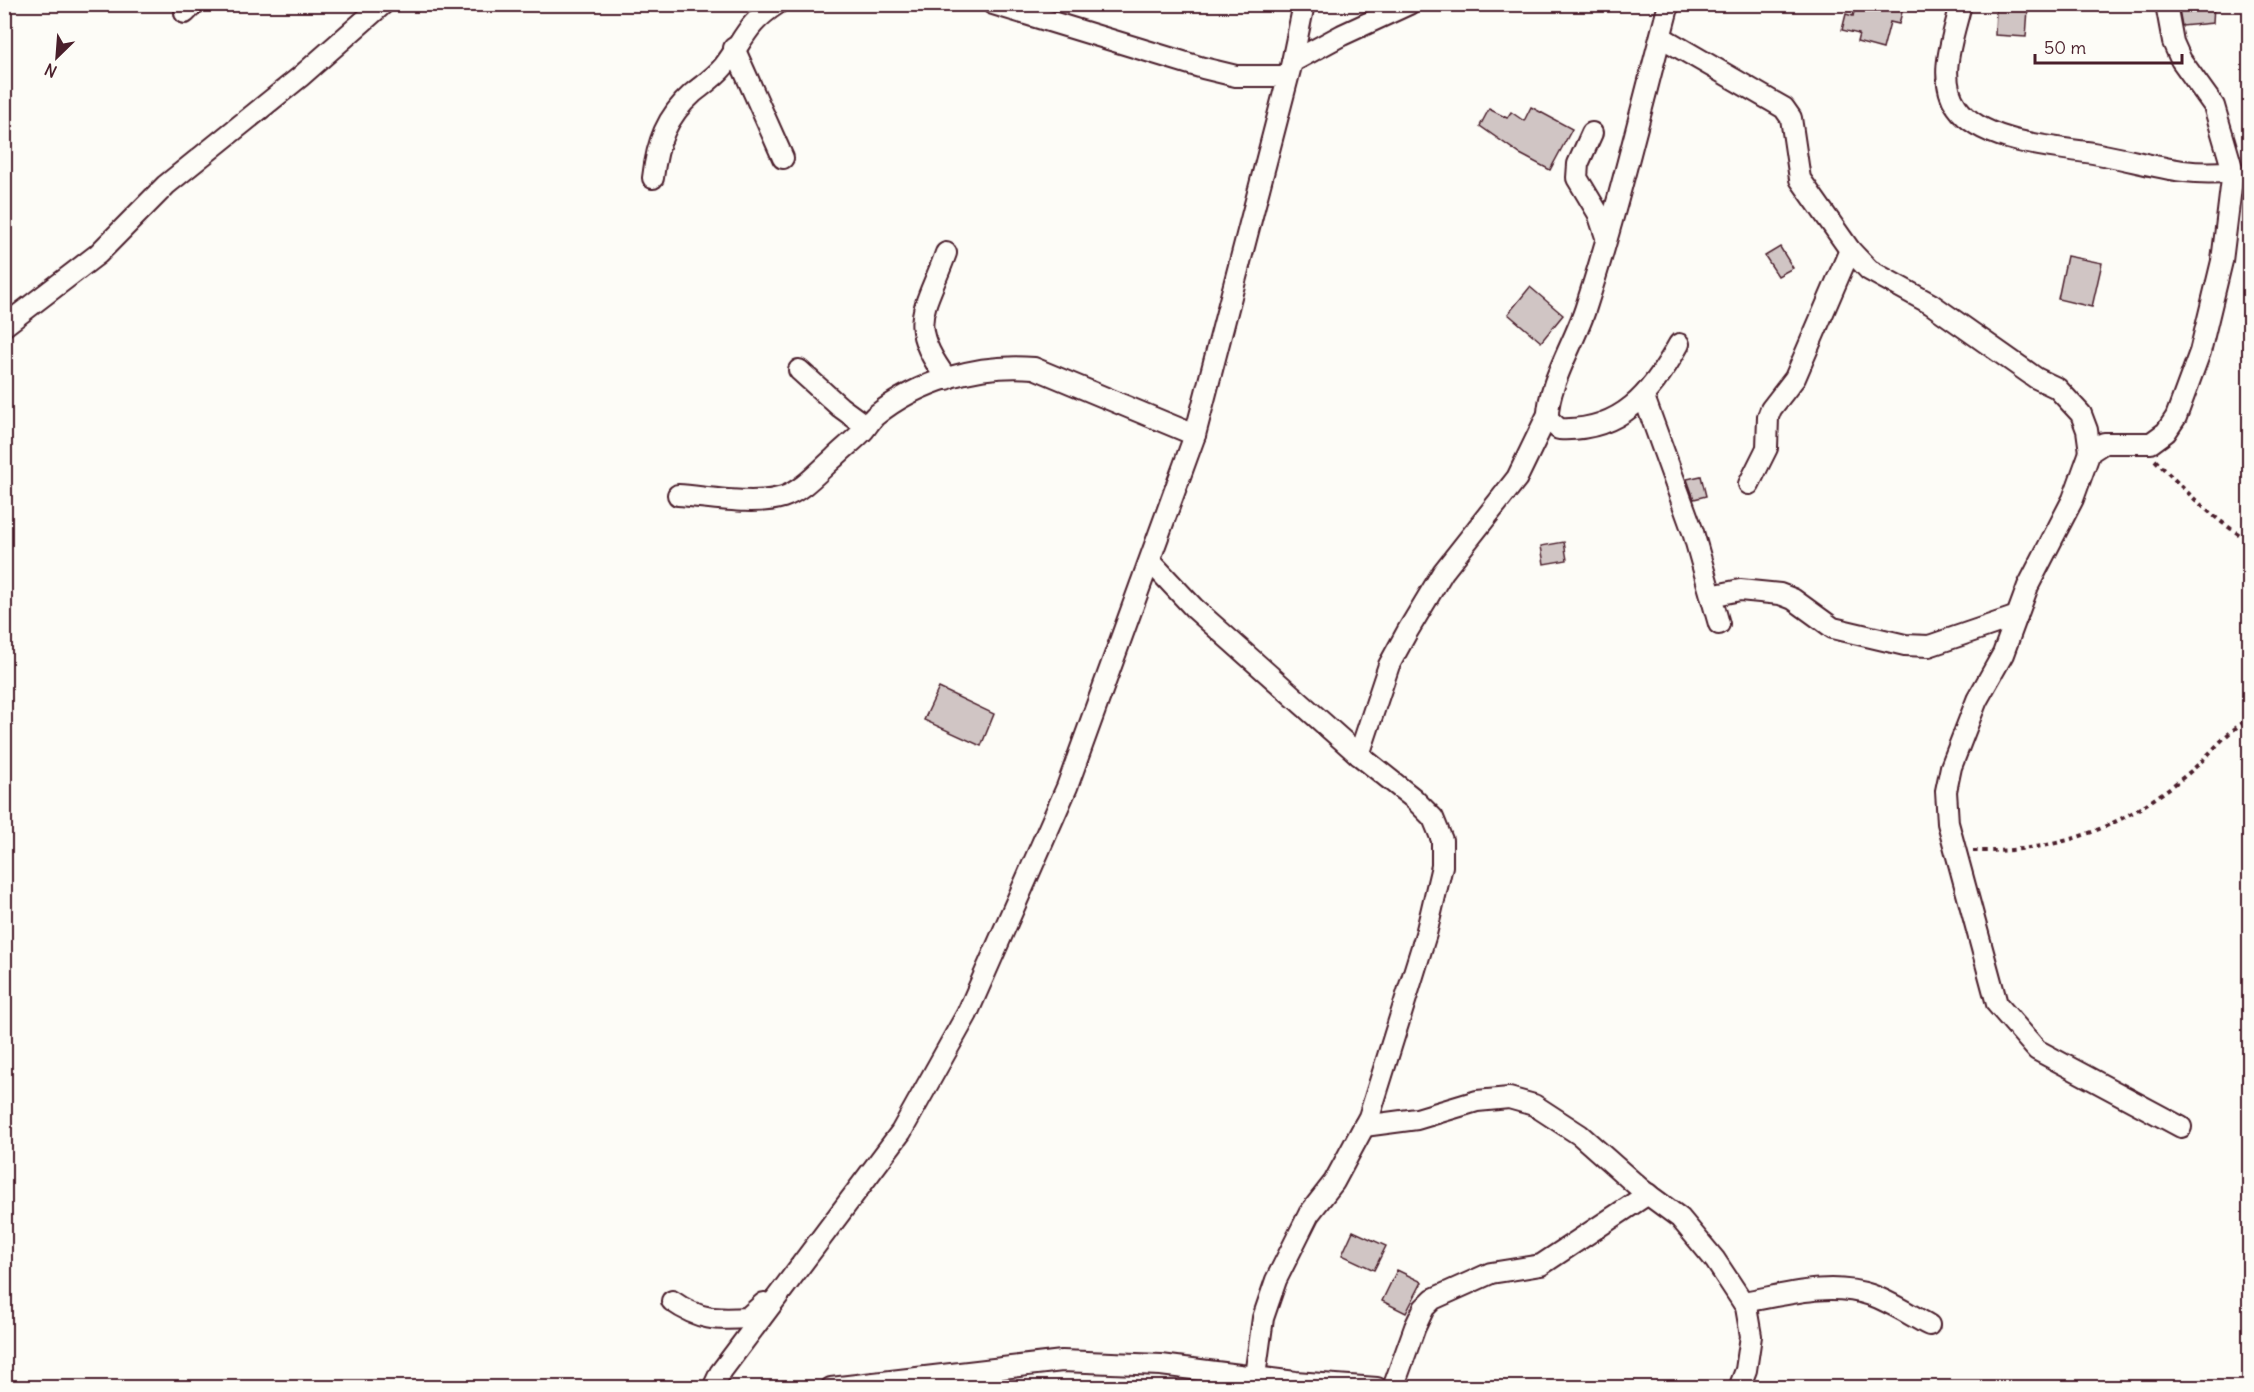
<svg xmlns="http://www.w3.org/2000/svg" width="2254" height="1392" viewBox="0 0 2254 1392" font-family="Delius,sans-serif">
	<style>
		.building { fill: #d0c5c4; stroke: #4a1f2b; stroke-width: 1.5 }
		.lines { fill: none; stroke-linecap: round; stroke-linejoin: round }
		.minor-casing { stroke: #4a1f2b; stroke-width: 24 }
		.path { stroke: #4a1f2b; stroke-width: 4; stroke-dasharray: 4.5 4.5; stroke-linecap: butt }
		.minor { stroke: #fdfcf7; stroke-width: 20 }
	</style>
	<rect width="100%" height="100%" fill="#fdfcf7"/>
	<filter id="ink" filterUnits="userSpaceOnUse"><feTurbulence type="fractalNoise" baseFrequency=".0167" numOctaves="2"/><feDisplacementMap in="SourceGraphic" scale="12" xChannelSelector="R" yChannelSelector="G"/><feConvolveMatrix kernelMatrix="1 2 1 2 8 2 1 2 1" color-interpolation-filters="sRGB"/></filter>
	<g filter="url(#ink)">
		<!-- building -->
		<g class="building">
			<path d="M 1856,4 L 1904,4 L 1899,24 L 1890,22 L 1883,49 L 1857,42 L 1859,34 L 1842,30 L 1846,14 L 1853,16 Z"/>
			<path d="M 2178,4 L 2214,4 L 2213,23 L 2182,26 Z"/>
			<path d="M 1996,7 L 2028,9 L 2026,37 L 1995,35 Z"/>
			<path d="M 1531,107 L 1572,129 L 1550,170 L 1520,154 L 1480,126 L 1489,109 L 1507,118 L 1511,112 L 1524,121 Z"/>
			<path d="M 1780,247 L 1793,268 L 1778,276 L 1765,256 Z"/>
			<path d="M 2067,256 L 2102,263 L 2092,307 L 2058,299 Z"/>
			<path d="M 1530,287 L 1563,315 L 1541,342 L 1508,314 Z"/>
			<path d="M 1701,476 L 1706,496 L 1694,499 L 1687,479 Z"/>
			<path d="M 1564,542 L 1567,560 L 1544,564 L 1541,546 Z"/>
			<path d="M 939,688 L 994,714 L 981,746 L 924,720 Z"/>
			<path d="M 1353,1231 L 1386,1246 L 1374,1270 L 1342,1255 Z"/>
			<path d="M 1397,1270 L 1422,1282 L 1406,1313 L 1382,1301 Z"/>
		</g>
		<g class="lines">
			<!-- minor casing -->
			<g class="minor-casing">
				<g id="minor">
					<path d="M 993,4 L 1203,68 L 1236,76 L 1287,76"/>
					<path d="M 1669,4 C 1642,105 1618,208 1586,307 C 1576,340 1546,387 1548,419 L 1559,429 C 1621,432 1652,393 1679,344"/>
					<path d="M 1961,4 C 1954,35 1936,78 1957,107 C 1982,143 2054,147 2093,153 C 2142,161 2182,178 2233,171"/>
					<path d="M 2166,4 L 2173,42 L 2181,60 L 2214,106 L 2233,171 L 2222,261 L 2200,352 L 2176,417 L 2166,432 L 2151,443 L 2104,443 L 2090,452 L 2073,499 L 2028,586 L 2003,654 L 1977,700 L 1951,767 L 1946,791 L 1948,823 L 1997,1004 L 2037,1050 L 2181,1127"/>
					<path d="M 185,13 L 194,4"/>
					<path d="M 1661,37 L 1784,108 L 1791,118 L 1800,179 L 1850,250 L 1869,270 L 1931,304 L 2036,378 L 2057,388 L 2081,414 L 2087,430 L 2090,452"/>
					<path d="M 734,48 L 783,158"/>
					<path d="M 1292,62 L 1342,35 L 1409,4"/>
					<path d="M 1592,133 L 1578,164 L 1577,178 L 1598,213 L 1606,237"/>
					<path d="M 653,178 C 657,143 666,117 693,93 C 703,85 715,77 724,66 C 744,40 746,24 777,4"/>
					<path d="M 946,253 C 925,311 905,323 947,379"/>
					<path d="M 4,326 L 98,254 L 166,185 L 300,77 L 383,4"/>
					<path d="M 799,370 L 840,407 L 866,426"/>
					<path d="M 1644,397 L 1693,532 L 1719,624"/>
					<path d="M 1749,484 L 1767,448 L 1768,417 L 1771,409 L 1795,378 L 1850,250"/>
					<path d="M 678,495 C 708,497 755,506 783,497 C 802,491 819,471 834,458 C 843,449 855,440 864,430 C 868,425 871,420 875,416 C 918,381 979,363 1034,368 L 1195,435"/>
					<path d="M 1151,562 L 1194,608 L 1359,755 L 1413,798 L 1433,818 L 1442,840 L 1442,866 L 1426,934 L 1369,1117 L 1334,1182 L 1309,1214 L 1276,1280 L 1263,1318 L 1255,1376"/>
					<path d="M 1711,596 L 1740,590 L 1780,594 L 1793,599 L 1833,628 L 1905,645 L 1929,646 L 2017,616"/>
					<path d="M 1359,755 L 1389,665 L 1407,632 L 1443,572 L 1517,478 L 1548,414"/>
					<path d="M 1364,1126 L 1417,1119 L 1477,1101 L 1509,1098 L 1534,1105 L 1580,1135 L 1642,1190 L 1680,1218 L 1715,1260 L 1746,1307 L 1751,1336 L 1746,1370 L 1739,1388"/>
					<path d="M 672,1301 C 699,1320 716,1320 747,1318 L 764,1303"/>
					<path d="M 1743,1302 C 1785,1295 1829,1281 1871,1295 C 1891,1302 1910,1315 1929,1325"/>
					<path d="M 713,1388 L 720,1373 L 901,1132 L 967,1014 L 1067,787 L 1195,435 L 1292,62 L 1304,4"/>
					<path d="M 831,1388 L 1062,1361 L 1161,1365 L 1295,1382 L 1377,1388"/>
					<path d="M 1393,1388 L 1415,1327 L 1424,1308 L 1433,1299 L 1491,1273 L 1541,1265 L 1648,1194"/>
				</g>
			</g>
			<!-- path -->
			<g class="path">
				<path d="M 2155,460 C 2185,490 2212,519 2250,541"/>
				<path d="M 1973,851 C 2061,853 2124,827 2191,771 C 2210,755 2227,730 2250,719"/>
			</g>
			<!-- minor -->
			<use href="#minor" class="minor"/>
		</g>
	</g>
	<!-- margin -->
	<rect width="2254" height="1392" fill="none" stroke="#fdfcf7" stroke-width="24"/>
	<rect x="12" y="12" width="2230" height="1368" fill="none" stroke="#4a1f2b" stroke-width="2" filter="url(#ink)"/>
	<!-- north arrow -->
	<g transform="translate(57 57) rotate(205)" stroke="#fdfcf7" stroke-width="4.5" paint-order="stroke">
	<path d="M0-4.5L10 22L0 15L-10 22Z" fill="#4a1f2b"/>
	<text y="-9" font-size="16" font-weight="bold" text-anchor="middle" fill="#4a1f2b">N</text>
	</g>
	<!-- scale -->
	<path d="M2035 54v9h147v-9" fill="none" stroke="#4a1f2b" stroke-width="3"/>
	<text x="2044" y="54" font-size="18" fill="#4a1f2b" stroke="#fdfcf7" stroke-width="4.5" paint-order="stroke">50 m</text>
</svg>
